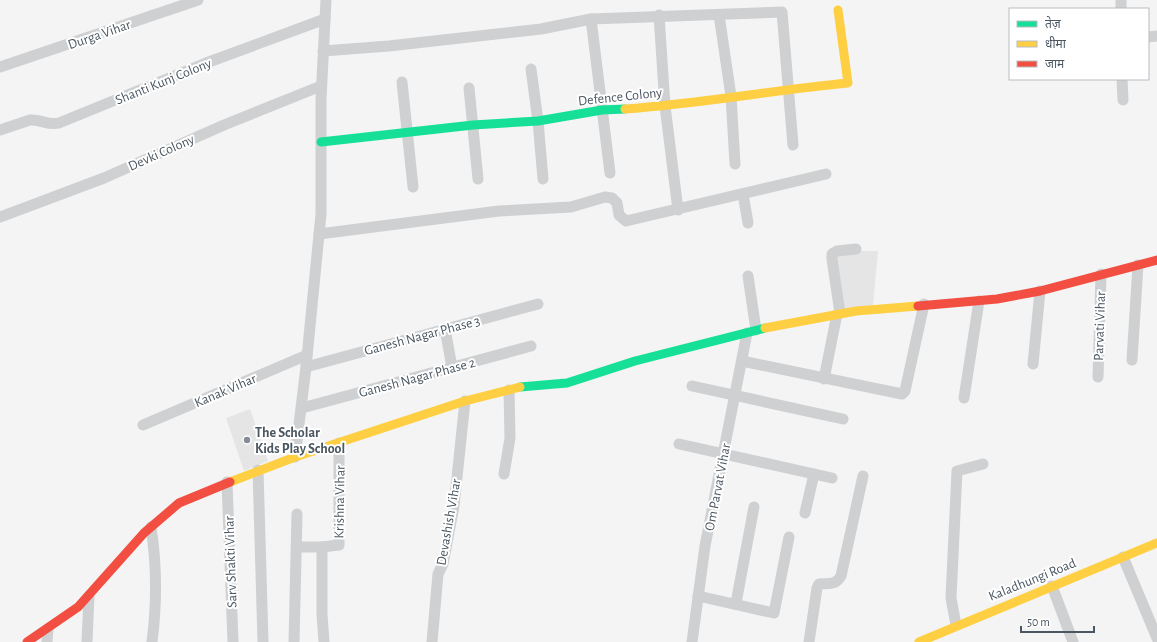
<svg xmlns="http://www.w3.org/2000/svg" width="1157" height="642" viewBox="0 0 1157 642" font-family="'Alegreya Sans','Noto Sans Devanagari',sans-serif">
	<style>
		.education { fill: #e6e5e6 }
		.lines { fill: none; stroke-linecap: round; stroke-linejoin: round }
		.street { stroke: #ced0d2; stroke-width: 11 }
		.fast { stroke: #16e098; stroke-width: 9 }
		.slow { stroke: #ffcf43; stroke-width: 9 }
		.jam { stroke: #f24e42; stroke-width: 9 }
		.poi-dot { fill: #868d94; stroke: #fff; stroke-width: 1.5 }
		.labels { text-anchor: middle; stroke-width: 4; stroke-linejoin: round; paint-order: stroke }
		.street-label { font-size: 14px; fill: #4a5661; stroke: #fff }
		.poi-label { font-size: 14px; font-weight: bold; fill: #4a5661; stroke: #fff; text-anchor: start }
	</style>
	<rect width="100%" height="100%" fill="#f4f4f4"/>
	<!-- education -->
	<g class="education">
		<path d="M 858,251 L 878,251 L 873,305 L 843,310 L 836,254 Z"/>
		<path d="M 250,409 L 268,461 L 244,471 L 226,418 Z"/>
	</g>
	<g class="lines">
		<!-- street -->
		<g class="street">
			<path d="M 1121,9 L 1121,0"/>
			<path d="M 659,15 L 665,106 L 678,210"/>
			<path d="M 719,15 L 731,96 L 735,164"/>
			<path d="M 591,19 L 610,173"/>
			<path d="M 1148,37 L 1157,36"/>
			<path d="M 323,51 L 389,46 L 541,29 L 591,19 L 782,12 L 793,145"/>
			<path d="M 0,67 L 198,0"/>
			<path d="M 531,69 L 538,121 L 543,179"/>
			<path d="M 1122,79 L 1123,100"/>
			<path d="M 402,82 L 413,187"/>
			<path d="M 469,88 L 478,179"/>
			<path d="M 0,130 L 30,120 C 41,119 48,126 59,123 L 206,63 L 325,19"/>
			<path d="M 743,194 L 748,223"/>
			<path d="M 0,217 L 104,178 L 224,125 L 321,86"/>
			<path d="M 319,234 L 499,211 L 571,207 L 605,197 L 612,198 L 617,203 L 619,215 L 626,221 L 826,174"/>
			<path d="M 748,276 L 756,330"/>
			<path d="M 840,313 L 832,259 L 832,254 L 837,251 L 856,249"/>
			<path d="M 445,329 L 452,367"/>
			<path d="M 1132,360 L 1138,265"/>
			<path d="M 742,361 L 902,394 L 905,391 L 924,304"/>
			<path d="M 1033,364 L 1040,291"/>
			<path d="M 306,367 L 538,304"/>
			<path d="M 1098,377 L 1101,274"/>
			<path d="M 824,379 L 837,314"/>
			<path d="M 692,386 L 843,419"/>
			<path d="M 964,398 L 979,301"/>
			<path d="M 302,408 L 531,346"/>
			<path d="M 143,425 L 307,355"/>
			<path d="M 679,444 L 832,478"/>
			<path d="M 295,457 L 306,367 L 321,214 L 321,99 L 326,0"/>
			<path d="M 258,470 L 263,642"/>
			<path d="M 504,474 L 510,438 L 509,390"/>
			<path d="M 227,482 L 233,642"/>
			<path d="M 805,513 L 814,474"/>
			<path d="M 151,527 C 157,566 157,603 152,642"/>
			<path d="M 297,547 L 322,547"/>
			<path d="M 1123,557 L 1157,638"/>
			<path d="M 1052,586 L 1073,642"/>
			<path d="M 698,596 L 774,613 L 789,537"/>
			<path d="M 736,603 L 754,507"/>
			<path d="M 956,625 L 951,598 L 957,471 L 983,464"/>
			<path d="M 47,642 L 48,629"/>
			<path d="M 87,642 L 89,596"/>
			<path d="M 294,642 L 297,514"/>
			<path d="M 324,642 L 322,614 L 322,547 L 339,545 L 339,443"/>
			<path d="M 432,642 L 438,574 L 443,564 L 454,506 L 465,401"/>
			<path d="M 692,642 L 705,546 L 747,333"/>
			<path d="M 809,642 L 817,588 L 819,584 C 829,583 835,586 841,576 L 863,476"/>
		</g>
		<!-- fast -->
		<g class="fast">
			<path d="M 321,142 L 473,125 L 538,121 L 602,110 L 625,109"/>
			<path d="M 520,387 L 567,383 L 635,361 L 765,328"/>
		</g>
		<!-- slow -->
		<g class="slow">
			<path d="M 625,109 C 699,104 773,90 848,83 L 838,10"/>
			<path d="M 765,328 L 856,311 L 918,306"/>
			<path d="M 230,482 L 295,457 L 465,401 L 520,387"/>
			<path d="M 919,642 L 1157,543"/>
		</g>
		<!-- jam -->
		<g class="jam">
			<path d="M 918,306 L 997,299 L 1040,291 L 1157,260"/>
			<path d="M 27,642 L 78,607 L 144,533 L 179,503 L 230,482"/>
		</g>
	</g>
	<!-- markers -->
	<circle class="poi-dot" cx="247" cy="440" r="4"/>
	<g class="labels">
		<!-- street labels -->
		<g class="street-label">
			<text transform="translate(99 34) rotate(-19)" y="5">Durga Vihar</text>
			<text transform="translate(163 81) rotate(-22)" y="5">Shanti Kunj Colony</text>
			<text transform="translate(620 96) rotate(-6)" y="5">Defence Colony</text>
			<text transform="translate(161 152) rotate(-24)" y="5">Devki Colony</text>
			<text transform="translate(1099 326) rotate(-88)" y="5">Parvati Vihar</text>
			<text transform="translate(422 335) rotate(-15)" y="5">Ganesh Nagar Phase 3</text>
			<text transform="translate(417 377) rotate(-15)" y="5">Ganesh Nagar Phase 2</text>
			<text transform="translate(225 390) rotate(-23)" y="5">Kanak Vihar</text>
			<text transform="translate(717 487) rotate(-79)" y="5">Om Parvat Vihar</text>
			<text transform="translate(339 502) rotate(-89)" y="5">Krishna Vihar</text>
			<text transform="translate(448 522) rotate(-80)" y="5">Devashish Vihar</text>
			<text transform="translate(230 562) rotate(-92)" y="5">Sarv Shakti Vihar</text>
			<text transform="translate(1032 579) rotate(-22)" y="5">Kaladhungi Road</text>
		</g>
		<!-- poi labels -->
		<g class="poi-label">
			<text x="255" y="437">The Scholar<tspan x="255" dy="16">Kids Play School</tspan></text>
		</g>
	</g>
	<!-- legend -->
	<rect x="1009" y="8" width="140" height="72" fill="#ffffff" stroke="#b7bbc0"/>
	<rect x="1017" y="21" width="20" height="6" fill="#16e098" stroke="#b7bbc0"/>
	<text x="1045" y="28" font-size="12" fill="#4a5661">तेज़</text>
	<rect x="1017" y="41" width="20" height="6" fill="#ffcf43" stroke="#b7bbc0"/>
	<text x="1045" y="48" font-size="12" fill="#4a5661">धीमा</text>
	<rect x="1017" y="61" width="20" height="6" fill="#f24e42" stroke="#b7bbc0"/>
	<text x="1045" y="68" font-size="12" fill="#4a5661">जाम</text>
	<!-- scale -->
	<path d="M1021 626v6h73v-6" fill="none" stroke="#4a5661" stroke-width="2"/>
	<text x="1027" y="626" font-size="12" fill="#4a5661" stroke="#ffffff" stroke-width="3" paint-order="stroke">50 m</text>
</svg>
